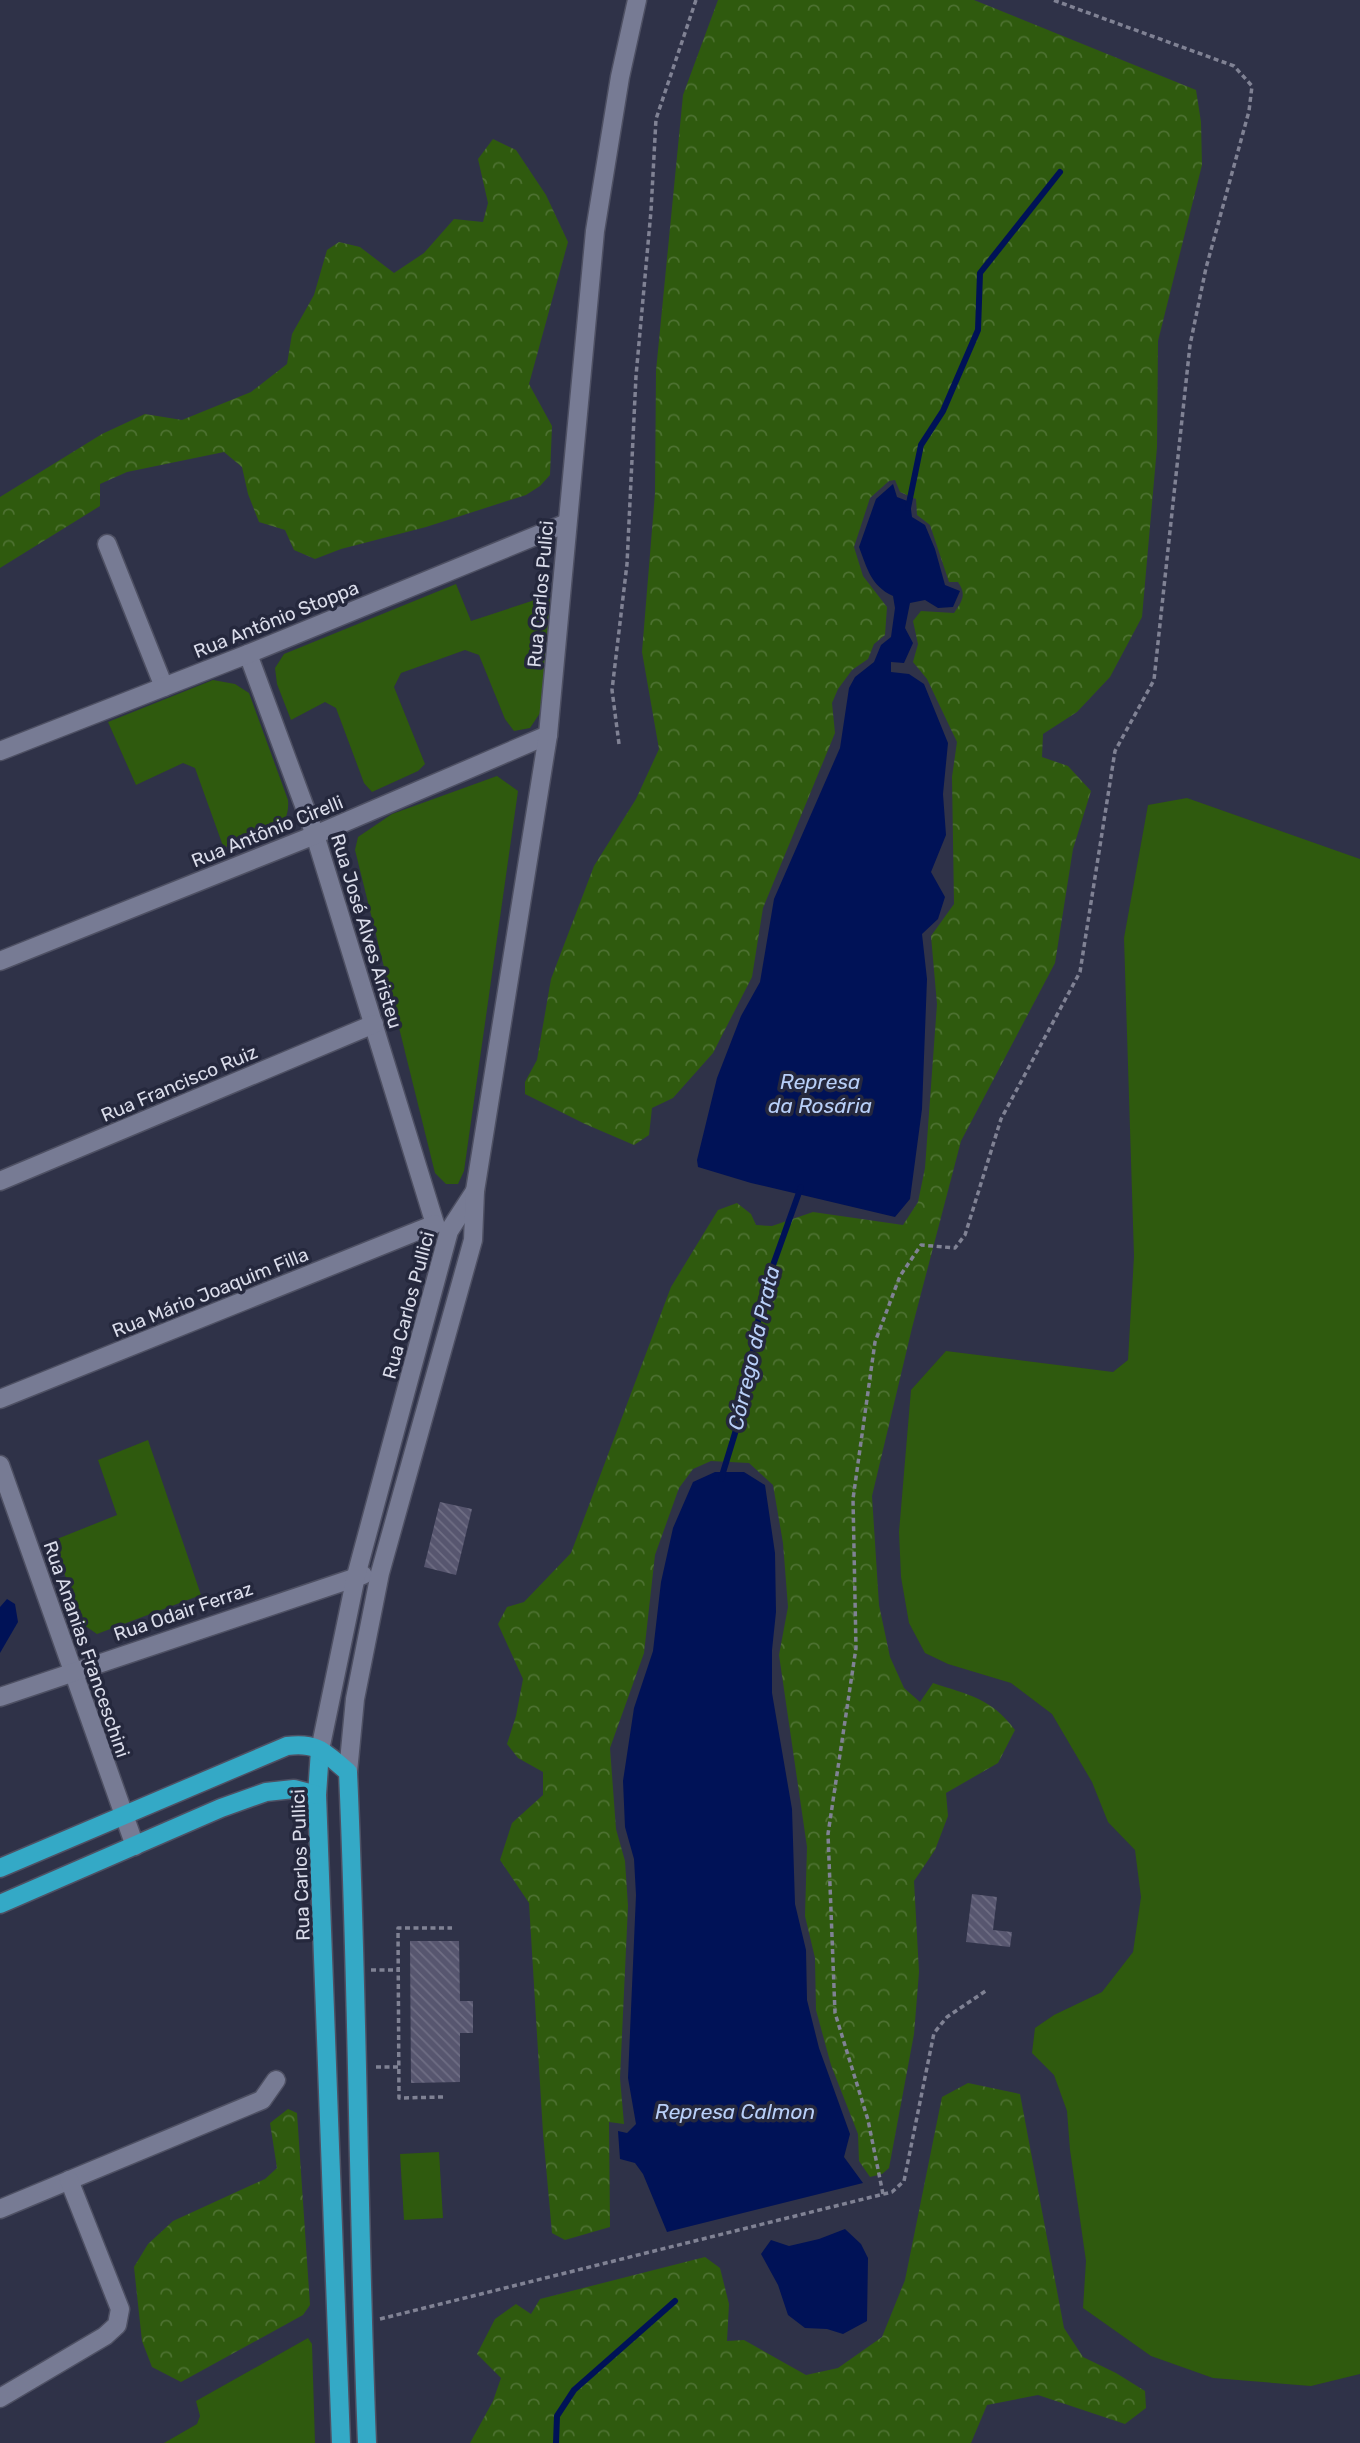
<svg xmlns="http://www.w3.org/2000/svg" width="1360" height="2443" viewBox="0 0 1360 2443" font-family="Rubik,sans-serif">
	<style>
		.grass { fill: #2f5a0e }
		.forest { fill: url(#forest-crowns) }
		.water { fill: #001257 }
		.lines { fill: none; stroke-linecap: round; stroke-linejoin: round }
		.stream { stroke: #001257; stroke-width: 6 }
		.building { fill: url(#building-back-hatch) }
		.minor-casing { stroke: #4e5063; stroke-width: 21 }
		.major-casing { stroke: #4e5063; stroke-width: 21 }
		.path { stroke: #808294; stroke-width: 3.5; stroke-dasharray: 5 3.5; stroke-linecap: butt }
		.minor { stroke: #777b94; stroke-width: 18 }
		.major { stroke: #34a9c6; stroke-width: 18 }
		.labels { text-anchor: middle; stroke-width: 7; stroke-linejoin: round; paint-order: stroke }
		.street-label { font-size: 19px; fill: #dadcea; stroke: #25283d }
		.water-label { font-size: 21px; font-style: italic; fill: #b8cff8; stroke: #25283d }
	</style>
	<defs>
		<pattern id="forest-crowns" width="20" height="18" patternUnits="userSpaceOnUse" patternTransform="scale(1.75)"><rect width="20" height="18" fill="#2f5a0e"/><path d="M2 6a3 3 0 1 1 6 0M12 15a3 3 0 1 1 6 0" fill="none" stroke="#4d7131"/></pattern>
		<pattern id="building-back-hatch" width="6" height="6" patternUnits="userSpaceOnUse" patternTransform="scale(1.75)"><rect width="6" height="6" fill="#57566f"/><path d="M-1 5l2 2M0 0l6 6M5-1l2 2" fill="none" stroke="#6f6e84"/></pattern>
	</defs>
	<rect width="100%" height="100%" fill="#2f3248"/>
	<!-- grass -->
	<g class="grass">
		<path d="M 456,584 L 471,621 L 550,595 L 544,707 L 530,728 L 514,731 L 505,719 L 479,655 L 465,650 L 401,673 L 394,687 L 425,764 L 418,771 L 372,792 L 364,783 L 336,708 L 325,702 L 291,720 L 277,684 L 275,668 L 284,654 Z"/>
		<path d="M 213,680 L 235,684 L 249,693 L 288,800 C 291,834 258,838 232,848 L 223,846 L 195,768 L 183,763 L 136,785 L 108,722 Z"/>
		<path d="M 497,776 L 518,791 L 464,1171 L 458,1184 L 446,1184 L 435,1173 L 355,850 L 358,837 L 392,814 Z"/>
		<path d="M 1187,798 L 1360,859 L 1360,2374 L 1311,2386 L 1213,2378 L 1151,2356 L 1083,2308 L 1086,2261 L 1070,2150 L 1067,2111 L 1054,2075 L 1032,2053 L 1035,2028 L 1054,2015 L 1102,1992 L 1133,1952 L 1141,1897 L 1135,1850 L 1108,1822 L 1092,1782 L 1052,1714 L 1011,1683 L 948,1664 L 925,1653 L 909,1623 L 901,1577 L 899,1532 L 911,1390 L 946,1351 L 1113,1372 L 1128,1360 L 1134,1256 L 1124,938 L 1148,805 Z"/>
		<path d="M 148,1440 L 201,1595 L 97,1634 L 84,1625 L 52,1541 L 117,1515 L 98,1460 Z"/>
		<path d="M 439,2152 L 443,2218 L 404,2220 L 400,2154 Z"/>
		<path d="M 308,2338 L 312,2344 L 315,2443 L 164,2443 L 197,2424 L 200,2416 L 196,2401 Z"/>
	</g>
	<!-- forest -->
	<g class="forest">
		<path d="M 718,0 L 974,0 L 1196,90 L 1201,122 L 1202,165 L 1158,341 L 1157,447 L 1142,617 L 1110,677 L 1077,712 L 1043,734 L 1042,757 L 1068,766 L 1091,791 L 1073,849 L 1055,963 L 961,1141 L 912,1328 L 872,1496 L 879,1605 L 890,1657 L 904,1688 L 920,1702 L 933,1683 C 969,1695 991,1698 1015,1730 L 998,1763 L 946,1793 L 948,1816 L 935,1850 L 914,1881 L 919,1972 L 914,2034 L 889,2168 L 882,2174 L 870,2177 L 859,2161 L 858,2134 L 831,2065 L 816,2010 L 815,1958 L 805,1916 L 807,1847 L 779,1655 L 788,1607 L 783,1543 L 773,1485 L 749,1463 L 711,1461 L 693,1469 L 679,1488 L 655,1555 L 644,1653 L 610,1748 L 616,1829 L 625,1861 L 628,1906 L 620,2078 L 624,2124 L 609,2122 L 610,2227 L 565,2240 L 552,2233 L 543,2133 L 529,1903 L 500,1860 L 512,1823 L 543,1795 L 543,1772 L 518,1758 L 507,1744 L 516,1716 L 523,1679 L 498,1624 L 507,1607 L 524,1602 L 571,1553 L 671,1287 L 718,1210 L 737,1203 L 751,1214 L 756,1225 L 772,1226 L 813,1212 L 903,1225 L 918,1202 L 925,1168 L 937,1004 L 931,936 L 954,904 L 952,777 L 957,742 L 927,679 L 913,662 L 918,644 L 913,621 L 921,611 L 954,613 C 962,601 967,595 958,582 L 949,582 L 930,525 L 917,515 L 916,499 L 900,492 L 895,480 L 889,481 L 870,498 L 854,547 L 863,576 L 887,607 L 885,635 L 874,644 L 868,659 L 852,670 L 838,689 L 832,703 L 835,733 L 763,908 L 752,977 L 713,1053 L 673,1098 L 652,1108 L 649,1135 L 634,1145 L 585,1124 L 525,1094 L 525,1082 L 537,1060 L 551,979 L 594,866 L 636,799 L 659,749 L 642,652 L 655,493 L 656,371 L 683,95 Z"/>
		<path d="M 493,139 L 516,150 L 546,195 L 568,242 L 529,384 L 552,426 L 550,475 L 540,486 L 526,495 L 426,527 L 341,549 L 315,559 L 294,550 L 285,530 L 259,522 L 248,494 L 242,467 L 224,452 L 127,472 L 100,484 L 100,506 L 0,568 L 0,497 L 102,434 L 145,414 L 182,420 L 251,392 L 287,364 L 292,334 L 314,295 L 327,250 L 339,242 L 360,247 L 394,273 L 424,253 L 454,219 L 483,222 L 488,203 L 478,159 Z"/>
		<path d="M 968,2083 L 1020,2094 L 1064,2328 L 1083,2357 L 1116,2373 L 1145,2391 L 1146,2408 L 1125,2424 L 1038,2395 L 987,2405 L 971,2443 L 470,2443 L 493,2401 L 501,2378 L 477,2354 L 495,2319 L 516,2304 L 531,2314 L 540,2299 L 705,2257 L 720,2268 L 729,2304 L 727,2341 L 744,2340 L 806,2375 L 838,2368 L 882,2337 L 905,2280 L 942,2097 Z"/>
		<path d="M 288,2109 L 297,2113 L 310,2305 L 303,2315 L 181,2382 L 152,2367 L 142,2341 L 134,2267 L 148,2244 L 173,2221 L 265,2179 L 277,2168 L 270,2123 Z"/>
	</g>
	<!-- water -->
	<g class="water">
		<path d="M 893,484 L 897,497 L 910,502 L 912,517 L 925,525 L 935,549 L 945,585 L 960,591 L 953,607 L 938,608 L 925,600 L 910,603 L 905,628 L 913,643 L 904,663 L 891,662 L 891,672 L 909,674 L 924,684 L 948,743 L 943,794 L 946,835 L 931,872 L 945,897 L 938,919 L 922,934 L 927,979 L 922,1109 L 910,1199 L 895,1217 L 751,1183 L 698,1167 L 697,1160 L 717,1078 L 741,1016 L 760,982 L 774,899 L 840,748 L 849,688 L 855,677 L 874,662 L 881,645 L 891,637 L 895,608 L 893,596 C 871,586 867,568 859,547 L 876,499 Z"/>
		<path d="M 715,1472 L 744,1472 L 765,1485 L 775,1553 L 776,1612 L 772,1650 L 772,1693 L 792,1809 L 795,1904 L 806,1950 L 807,2000 L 819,2048 L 850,2134 L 844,2157 L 863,2183 L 667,2232 L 643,2174 L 635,2163 L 620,2159 L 618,2131 L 627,2133 L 636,2124 L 628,2078 L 636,1895 L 634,1859 L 625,1827 L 623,1781 L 634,1708 L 653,1651 L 661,1582 L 673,1528 L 693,1482 Z"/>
		<path d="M 7,1599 L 15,1604 L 18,1622 L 0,1653 L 0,1607 Z"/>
		<path d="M 845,2229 L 861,2244 L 868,2258 L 867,2321 L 843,2334 L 827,2329 L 805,2328 L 788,2315 L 778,2285 L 761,2254 L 771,2240 L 789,2246 L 819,2239 Z"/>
	</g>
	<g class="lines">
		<!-- stream -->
		<g class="stream">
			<path d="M 908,508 L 921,445 L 943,411 L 978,330 L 980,273 L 1060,172"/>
			<path d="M 721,1479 L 743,1407 L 763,1293 L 801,1187"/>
			<path d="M 556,2443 L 557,2416 L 574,2390 L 675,2301"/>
		</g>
	</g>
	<!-- building -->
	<g class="building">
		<path d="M 440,1502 L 472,1509 L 456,1575 L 424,1567 Z"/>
		<path d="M 972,1894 L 997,1897 L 993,1930 L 1012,1932 L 1010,1947 L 966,1942 Z"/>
		<path d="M 410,1941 L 459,1941 L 460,2001 L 473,2001 L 473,2033 L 460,2033 L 460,2082 L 411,2083 Z"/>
	</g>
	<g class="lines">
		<!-- minor casing -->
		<g class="minor-casing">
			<g id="minor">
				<path d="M 107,544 L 164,687"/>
				<path d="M 248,654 L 315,835 L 435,1224"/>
				<path d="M 0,751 L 248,654 L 567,523"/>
				<path d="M 0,961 L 315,835 L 548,735"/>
				<path d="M 0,1181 L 374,1024"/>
				<path d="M 0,1399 L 435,1224"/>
				<path d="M 0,1465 L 135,1846"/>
				<path d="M 0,1697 L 363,1575"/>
				<path d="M 320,1750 L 356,1576 L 449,1231 L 475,1191"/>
				<path d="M 348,1772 L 355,1699 L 380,1573 L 473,1240 L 475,1191 L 548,735 L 595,231 L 620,77 L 637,0"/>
				<path d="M 0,2209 L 262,2100 L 276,2080"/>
				<path d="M 0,2398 L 105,2336 L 117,2325 L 120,2309 L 69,2180"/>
			</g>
		</g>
		<!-- major casing -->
		<g class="major-casing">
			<g id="major">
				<path d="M 320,1750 L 317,1795 L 341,2443"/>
				<path d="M 0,1868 L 287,1746 C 319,1742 325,1753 348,1772 C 358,1995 358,2219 367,2443"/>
				<path d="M 0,1904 L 221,1808 L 266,1792 L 294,1789 L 317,1795"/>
			</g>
		</g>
		<!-- path -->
		<g class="path">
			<path d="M 619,744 L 612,690 L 627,564 L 636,376 L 651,211 L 656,119 L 696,0"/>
			<path d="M 371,1970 L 398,1970"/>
			<path d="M 376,2067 L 399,2067"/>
			<path d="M 443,2097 L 399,2098 L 398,1928 L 452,1928"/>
			<path d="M 883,2194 L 868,2120 L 835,2013 L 828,1834 L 856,1648 L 853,1499 L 875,1342 L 900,1276 L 921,1245 L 955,1248 L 965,1235 L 1001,1119 L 1080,972 L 1115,751 L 1154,680 L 1190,345 L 1206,268 L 1249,111 L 1252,86 L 1234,66 L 1053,0"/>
			<path d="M 380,2319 L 892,2192 L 904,2181 L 934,2033 L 947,2017 L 987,1990"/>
		</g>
		<!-- minor -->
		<use href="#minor" class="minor"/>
		<!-- major -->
		<use href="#major" class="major"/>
	</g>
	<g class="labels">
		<!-- street labels -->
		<g class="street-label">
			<text transform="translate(540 594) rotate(-85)" y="7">Rua Carlos Pulici</text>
			<text transform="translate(276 619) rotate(-22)" y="7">Rua Antônio Stoppa</text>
			<text transform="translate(267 831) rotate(-22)" y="7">Rua Antônio Cirelli</text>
			<text transform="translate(367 931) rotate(73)" y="7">Rua José Alves Aristeu</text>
			<text transform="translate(179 1083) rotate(-23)" y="7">Rua Francisco Ruiz</text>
			<text transform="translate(210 1292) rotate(-22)" y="7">Rua Mário Joaquim Filla</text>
			<text transform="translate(408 1305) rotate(-75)" y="7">Rua Carlos Pullici</text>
			<text transform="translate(183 1611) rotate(-19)" y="7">Rua Odair Ferraz</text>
			<text transform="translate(87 1649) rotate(71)" y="7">Rua Ananias Franceschini</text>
			<text transform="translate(300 1865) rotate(-92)" y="7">Rua Carlos Pullici</text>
		</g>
		<!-- water labels -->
		<g class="water-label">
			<text x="820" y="1089">Represa<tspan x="820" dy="24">da Rosária</tspan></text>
			<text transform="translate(754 1348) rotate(-77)" y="7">Córrego da Prata</text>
			<text x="735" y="2119">Represa Calmon</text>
		</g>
	</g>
</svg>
